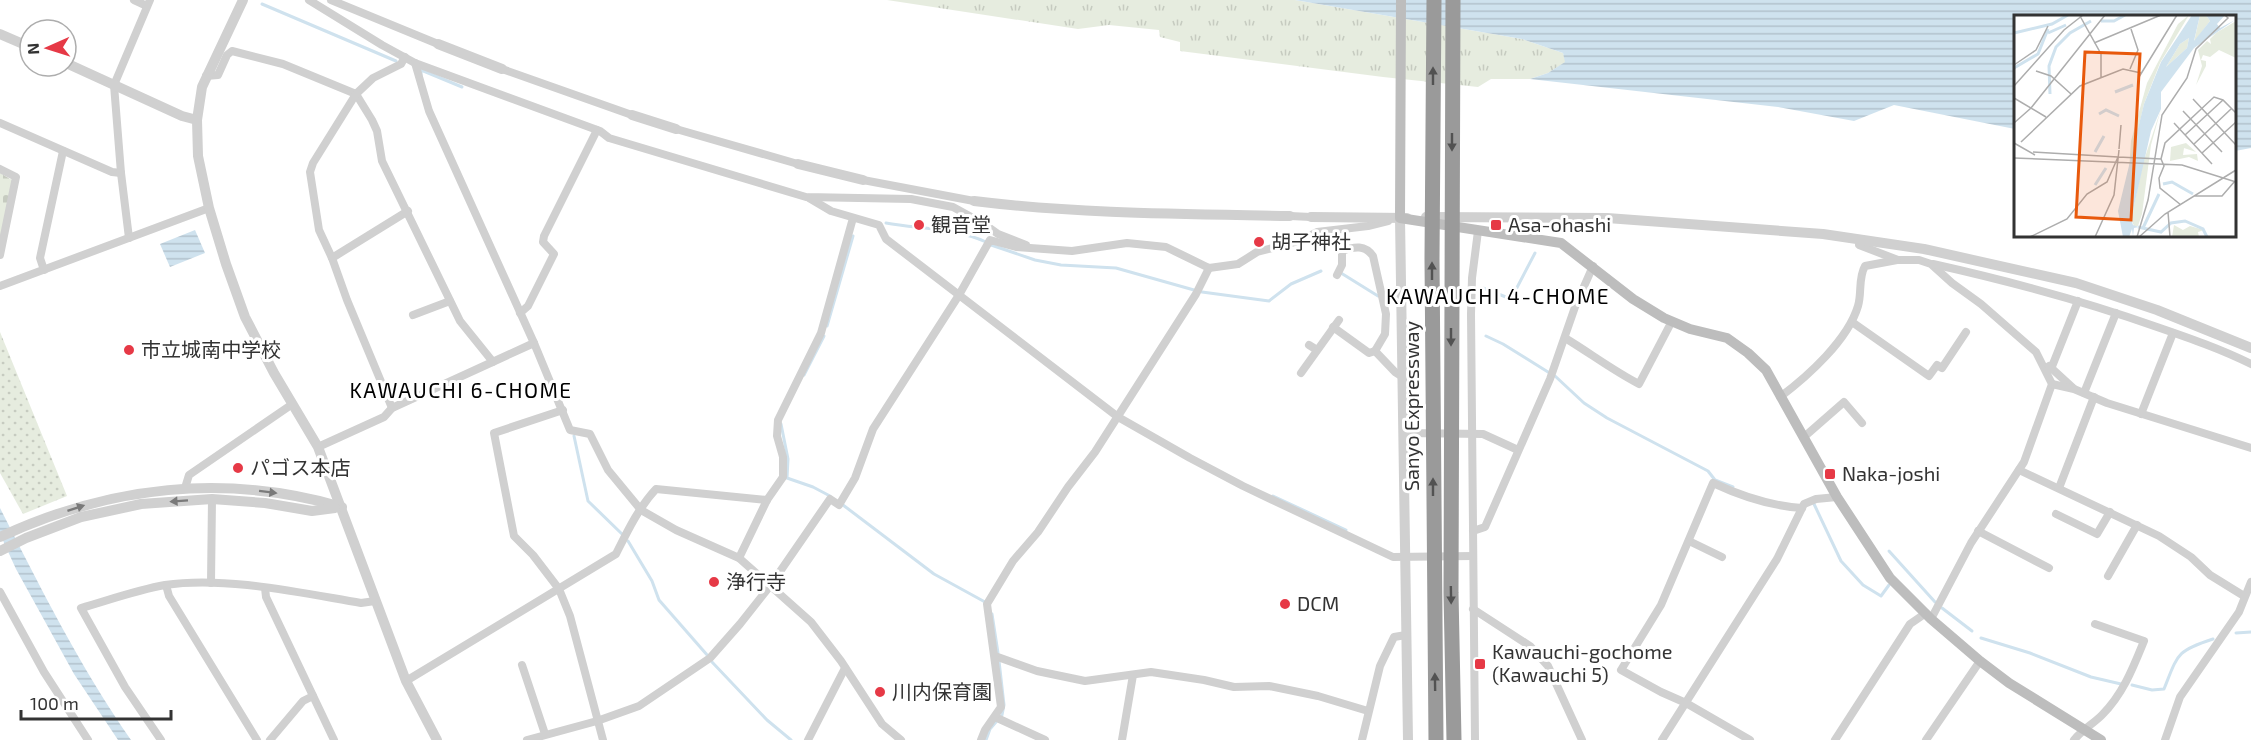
<svg xmlns="http://www.w3.org/2000/svg" width="2251" height="740" viewBox="0 0 2251 740" font-family="'Exo 2','Noto Sans JP',sans-serif">
	<style>
		.grass { fill: url(#grass-tufts) }
		.cemetery { fill: url(#cemetery-stones) }
		.park { fill: url(#park-dots) }
		.water { fill: url(#water-rules) }
		.lines { fill: none; stroke-linecap: round; stroke-linejoin: round }
		.stream { stroke: #cfe2ee; stroke-width: 3 }
		.minor { stroke: #d0d0d0; stroke-width: 8 }
		.tertiary { stroke: #d0d0d0; stroke-width: 10 }
		.secondary { stroke: #bdbdbd; stroke-width: 10 }
		.motorway-bridge { stroke: #9a9a9a; stroke-width: 15 }
		.oneway { fill: #525252 }
		.oneway2 { fill: #7a7a7a }
		.poi-dot { fill: #e63946; stroke: #fff; stroke-width: 2 }
		.labels { text-anchor: middle; stroke-width: 6; stroke-linejoin: round; paint-order: stroke }
		.poi-label { font-size: 20px; fill: #333; stroke: #fff; text-anchor: start }
		.street-label { font-size: 20px; fill: #333; stroke: #fff }
		.neighbourhood-label { font-size: 21px; letter-spacing: 1.5px; fill: #000; stroke: #fff }
		.inset-river { fill: none; stroke: #cfe2ee; stroke-width: 3 }
		.inset-road { fill: none; stroke: #adadad; stroke-width: 1.5 }
		.view { fill: #e8590c; fill-opacity: 0.15; stroke: #e8590c; stroke-width: 3 }
		.inset-edge { fill: none; stroke: #333; stroke-width: 3 }
	</style>
	<defs>
		<pattern id="grass-tufts" width="24" height="20" patternUnits="userSpaceOnUse" patternTransform="scale(1.5)"><rect width="24" height="20" fill="#e6ecdf"/><path d="M3 7l-1-3M5 7V3M7 7l1-3M15 17l-1-3M17 17v-4M19 17l1-3" fill="none" stroke="#c6cbc0"/></pattern>
		<pattern id="cemetery-stones" width="16" height="16" patternUnits="userSpaceOnUse" patternTransform="scale(1.5)"><rect width="16" height="16" fill="#e6ecdf"/><path d="M2 7V4a2 2 0 0 1 4 0v3zM10 15v-3a2 2 0 0 1 4 0v3z" fill="#c6cbc0"/></pattern>
		<pattern id="park-dots" width="8" height="8" patternUnits="userSpaceOnUse" patternTransform="scale(1.5)"><rect width="8" height="8" fill="#e6ecdf"/><path d="M2 2h.1M6 6h.1" fill="none" stroke="#c6cbc0" stroke-width="1.8" stroke-linecap="round"/></pattern>
		<pattern id="water-rules" width="6" height="5" patternUnits="userSpaceOnUse" patternTransform="scale(1.5)"><rect width="6" height="5" fill="#cfe2ee"/><path d="M0 2.5h6" fill="none" stroke="#b2c2cd"/></pattern>
	</defs>
	<rect width="100%" height="100%" fill="#fff"/>
	<!-- grass -->
	<path class="grass" d="M 887,0 L 1295,0 L 1522,39 L 1563,53 L 1566,62 L 1548,73 L 1530,79 L 1491,79 L 1478,87 L 1383,77 L 1180,51 L 1180,42 L 1160,37 L 1159,30 L 1109,25 L 1078,29 Z"/>
	<!-- cemetery -->
	<path class="cemetery" d="M 0,173 L 12,180 L 0,241 Z"/>
	<!-- park -->
	<path class="park" d="M 0,332 L 67,496 L 23,514 L 0,473 Z"/>
	<!-- water -->
	<g class="water">
		<path d="M 1295,0 L 2251,0 L 2251,148 L 2235,151 L 2234,16 L 2016,16 L 2015,129 L 1894,105 L 1854,121 L 1778,107 L 1530,79 L 1548,73 L 1565,62 L 1563,53 L 1522,39 Z"/>
		<path d="M 195,230 L 205,253 L 170,267 L 160,244 Z"/>
		<path d="M 0,508 C 40,587 80,667 131,740 L 118,740 L 74,674 L 16,569 L 0,534 Z"/>
	</g>
	<g class="lines">
		<!-- stream -->
		<g class="stream">
			<path d="M 262,4 L 396,61"/>
			<path d="M 421,75 L 421,70 L 462,87"/>
			<path d="M 886,223 C 919,229 955,228 986,242"/>
			<path d="M 991,245 L 1035,260 L 1061,265 L 1116,268 L 1194,290"/>
			<path d="M 1341,273 L 1378,296"/>
			<path d="M 1483,288 L 1511,299 L 1535,253"/>
			<path d="M 1202,292 L 1269,301 L 1291,284 L 1321,271"/>
			<path d="M 827,326 L 853,236"/>
			<path d="M 1486,336 L 1503,344 L 1548,372"/>
			<path d="M 804,375 L 824,336"/>
			<path d="M 1555,376 L 1584,403 L 1607,418 L 1708,471 L 1715,480 L 1733,487"/>
			<path d="M 781,424 L 788,459 L 787,478 L 813,487 L 830,496"/>
			<path d="M 574,436 L 588,501 L 622,534"/>
			<path d="M 1273,496 L 1346,530"/>
			<path d="M 1814,504 L 1841,561 L 1863,585 L 1881,596 L 1889,585"/>
			<path d="M 843,505 L 934,574 L 985,602"/>
			<path d="M 628,541 L 652,581 L 659,600 L 708,656"/>
			<path d="M 1889,551 L 1935,602"/>
			<path d="M 1942,608 L 1972,631"/>
			<path d="M 992,614 L 998,653"/>
			<path d="M 2236,633 L 2251,632"/>
			<path d="M 1981,638 L 2030,653 L 2091,677 L 2121,684"/>
			<path d="M 999,661 L 1004,705 L 1002,715"/>
			<path d="M 712,662 L 767,720 L 791,740"/>
			<path d="M 2132,685 L 2152,690 L 2164,689 C 2178,654 2176,651 2213,639"/>
			<path d="M 986,740 L 990,729 L 996,722"/>
		</g>
		<!-- minor -->
		<g class="minor">
			<path d="M 134,0 L 147,6"/>
			<path d="M 309,0 L 382,45 L 415,63 L 600,131 L 609,138 L 806,197 L 911,199 L 953,207 L 984,224 L 998,234 L 1026,245"/>
			<path d="M 331,0 L 438,44"/>
			<path d="M 415,63 L 429,111 L 534,343 L 570,430 L 590,434 L 608,470 L 641,510 L 676,530 L 739,558 L 811,622 L 841,661 L 882,724 L 901,740"/>
			<path d="M 502,69 L 632,115"/>
			<path d="M 206,76 L 218,75 L 227,55 L 232,51 L 283,64 L 356,94 L 372,120 L 377,131 L 382,161 L 460,321 L 493,362"/>
			<path d="M 0,123 L 112,172 L 121,173"/>
			<path d="M 676,129 L 798,164"/>
			<path d="M 0,169 L 16,177 L 0,255"/>
			<path d="M 863,180 L 974,201"/>
			<path d="M 809,198 L 831,211 L 879,225 L 886,239 L 1118,417 L 1190,458 L 1243,486 L 1393,557 L 1473,556"/>
			<path d="M 1290,216 L 1311,217"/>
			<path d="M 129,238 L 121,173 L 114,85 L 150,0"/>
			<path d="M 1860,239 L 1859,245 L 1898,260 L 1919,260 L 1931,264 L 1952,283 L 1981,304 L 2036,352 L 2052,384 L 2024,462 L 1971,543 L 1931,619"/>
			<path d="M 332,258 L 408,211"/>
			<path d="M 1933,264 C 2009,281 2084,301 2157,327 C 2189,338 2221,349 2251,364"/>
			<path d="M 44,270 L 40,258 L 63,151"/>
			<path d="M 1337,275 L 1342,265 L 1342,251 C 1355,246 1365,245 1373,256 L 1386,314 L 1385,334 L 1375,351 L 1395,372 L 1403,377"/>
			<path d="M 0,286 L 209,208"/>
			<path d="M 520,313 L 528,306 L 554,254 L 543,242 L 544,236 L 597,130"/>
			<path d="M 413,315 L 450,301"/>
			<path d="M 1852,322 L 1929,376 L 1937,365 L 1942,368 L 1966,332"/>
			<path d="M 1333,327 L 1369,353 L 1375,351"/>
			<path d="M 1565,338 C 1590,353 1612,370 1639,384 L 1672,321"/>
			<path d="M 1309,345 L 1317,350"/>
			<path d="M 2049,366 L 2073,388"/>
			<path d="M 2051,369 L 2078,301"/>
			<path d="M 1301,373 L 1339,320"/>
			<path d="M 2052,384 L 2074,389 L 2107,403 L 2251,448"/>
			<path d="M 2084,393 L 2116,313"/>
			<path d="M 1780,397 C 1808,376 1848,340 1858,306 C 1862,293 1858,278 1865,266 L 1897,260"/>
			<path d="M 392,408 L 347,300 L 332,258 L 319,230 L 310,172 L 313,163 L 356,94 L 373,78 L 401,64 L 405,57"/>
			<path d="M 563,410 L 494,433 L 514,536 L 533,555 L 559,589 L 570,616 L 603,740"/>
			<path d="M 2141,414 L 2173,333"/>
			<path d="M 1405,433 L 1483,434 L 1518,450"/>
			<path d="M 1804,437 L 1844,402 L 1862,423"/>
			<path d="M 318,447 L 384,417 L 392,408 L 534,343"/>
			<path d="M 2019,470 L 2159,536 L 2191,557 L 2210,575 L 2244,596"/>
			<path d="M 185,488 L 189,475 L 291,405"/>
			<path d="M 2059,488 L 2094,397"/>
			<path d="M 2056,514 L 2097,534 L 2110,512"/>
			<path d="M 1473,531 L 1485,527 L 1550,379 L 1575,307 L 1593,266"/>
			<path d="M 1978,531 L 2049,568"/>
			<path d="M 1689,541 L 1722,557"/>
			<path d="M 739,558 L 767,500 L 783,477 L 783,457 L 777,436 L 778,420 L 821,333 L 853,218"/>
			<path d="M 2108,576 L 2137,525"/>
			<path d="M 211,583 L 212,499"/>
			<path d="M 166,585 L 169,596 L 257,740"/>
			<path d="M 265,588 L 266,597 L 334,740"/>
			<path d="M 0,592 L 44,672 L 88,740"/>
			<path d="M 1473,609 L 1530,646 L 1548,666 L 1582,740"/>
			<path d="M 995,656 L 1037,671 L 1085,681 L 1151,672 L 1204,680 L 1234,687 L 1269,686 L 1318,696 L 1368,711"/>
			<path d="M 522,665 L 545,734"/>
			<path d="M 406,681 L 616,554 C 627,532 639,507 656,489 L 767,500"/>
			<path d="M 995,717 L 1045,740"/>
			<path d="M 161,740 L 125,687 L 81,608 C 109,600 137,590 165,585 C 225,576 301,593 361,603 L 375,601"/>
			<path d="M 270,740 L 303,701 L 313,696"/>
			<path d="M 527,740 L 597,721 L 639,706 L 710,658 L 740,624 L 770,586 L 830,499 L 839,505 L 855,478 L 873,429 L 959,295 L 990,240 L 1016,247 L 1072,251 L 1127,243 L 1166,247 L 1209,268 L 1238,264 L 1257,252 L 1299,241 L 1317,232 L 1368,226 L 1388,221"/>
			<path d="M 808,740 L 845,668"/>
			<path d="M 981,740 L 985,730 L 1001,707 L 987,604 L 1013,561 L 1038,532 L 1068,487 L 1095,452 L 1196,294 L 1209,268"/>
			<path d="M 1122,740 L 1133,675"/>
			<path d="M 1362,740 L 1380,666 L 1394,637 L 1406,635"/>
			<path d="M 1475,740 L 1471,314 L 1472,278 L 1478,231"/>
			<path d="M 1662,740 L 1777,559 L 1804,504 L 1816,499 L 1837,497"/>
			<path d="M 1750,740 L 1686,703 L 1661,692 L 1621,670 L 1661,605 L 1713,483 C 1741,496 1770,506 1802,508"/>
			<path d="M 1835,740 L 1910,624 L 1926,613"/>
			<path d="M 1926,740 L 1980,661"/>
			<path d="M 2074,740 C 2082,730 2093,724 2102,715 C 2123,694 2133,668 2144,641 L 2095,624"/>
			<path d="M 2165,740 L 2180,697 L 2239,612 L 2251,582"/>
		</g>
		<!-- tertiary -->
		<g class="tertiary">
			<path d="M 243,0 L 202,87 L 197,120 L 198,156 L 209,208 L 226,264 L 245,317 L 274,373 L 318,447 L 406,681 L 437,740"/>
			<path d="M 0,34 L 30,47"/>
			<path d="M 438,44 L 502,69"/>
			<path d="M 66,63 L 182,116 L 197,120"/>
			<path d="M 632,115 L 676,129"/>
			<path d="M 798,164 L 863,180"/>
			<path d="M 974,201 C 1079,214 1185,214 1290,216"/>
			<path d="M 1311,217 L 1407,218"/>
			<path d="M 1426,217 L 1607,218 L 1823,234 L 1924,249 L 2076,283 L 2157,310 L 2251,348"/>
			<path d="M 1400,218 L 1408,740"/>
			<path d="M 0,537 C 109,486 225,473 342,507"/>
			<path d="M 0,551 L 26,538 L 81,517 L 141,504 L 212,499 L 265,503 L 312,511 L 335,508"/>
		</g>
		<!-- secondary -->
		<path class="secondary" d="M 1401,0 L 1400,218 L 1561,243 L 1633,299 L 1664,318 L 1690,329 L 1727,338 L 1748,353 L 1766,370 L 1837,497 L 1890,578 L 1931,619 L 1980,661 L 2009,683 L 2101,740"/>
		<!-- motorway-bridge -->
		<g class="motorway-bridge">
			<path d="M 1434,0 L 1432,259 L 1436,740"/>
			<path d="M 1453,0 L 1451,593 L 1454,740"/>
		</g>
	</g>
	<!-- one-way arrows -->
	<defs><path id="oneway-solid" d="M-6-.8H1V-3.2L6.5 0L1 3.2V.8H-6Z" transform="scale(1.5)"/></defs>
	<g class="oneway">
		<use href="#oneway-solid" transform="translate(1433 76) rotate(-90)"/>
		<use href="#oneway-solid" transform="translate(1452 142) rotate(90)"/>
		<use href="#oneway-solid" transform="translate(1432 271) rotate(-90)"/>
		<use href="#oneway-solid" transform="translate(1451 337) rotate(90)"/>
		<use href="#oneway-solid" transform="translate(1433 487) rotate(-90)"/>
		<use href="#oneway-solid" transform="translate(1451 595) rotate(89)"/>
		<use href="#oneway-solid" transform="translate(1435 682) rotate(-91)"/>
	</g>
	<g class="oneway2">
		<use href="#oneway-solid" transform="translate(268 492) rotate(7)"/>
		<use href="#oneway-solid" transform="translate(179 501) rotate(176)"/>
		<use href="#oneway-solid" transform="translate(76 508) rotate(-18)"/>
	</g>
	<!-- markers -->
	<g class="poi-dot">
		<circle cx="919" cy="225" r="6"/>
		<rect x="1490" y="219" width="12" height="12" rx="3"/>
		<circle cx="1259" cy="242" r="6"/>
		<circle cx="129" cy="350" r="6"/>
		<circle cx="238" cy="468" r="6"/>
		<rect x="1824" y="468" width="12" height="12" rx="3"/>
		<circle cx="714" cy="582" r="6"/>
		<circle cx="1285" cy="604" r="6"/>
		<rect x="1474" y="658" width="12" height="12" rx="3"/>
		<circle cx="880" cy="692" r="6"/>
	</g>
	<g class="labels">
		<!-- poi labels -->
		<g class="poi-label">
			<text x="931" y="232">観音堂</text>
			<text x="1508" y="232">Asa-ohashi</text>
			<text x="1271" y="249">胡子神社</text>
			<text x="141" y="357">市立城南中学校</text>
			<text x="250" y="475">パゴス本店</text>
			<text x="1842" y="481">Naka-joshi</text>
			<text x="726" y="589">浄行寺</text>
			<text x="1297" y="611">DCM</text>
			<text x="1492" y="659">Kawauchi-gochome<tspan x="1492" dy="23">(Kawauchi 5)</tspan></text>
			<text x="892" y="699">川内保育園</text>
		</g>
		<!-- street labels -->
		<g class="street-label">
			<text transform="translate(1412 406) rotate(-90)" y="7">Sanyo Expressway</text>
		</g>
		<!-- neighbourhood labels -->
		<g class="neighbourhood-label">
			<text x="1498" y="304">KAWAUCHI 4-CHOME</text>
			<text x="461" y="398">KAWAUCHI 6-CHOME</text>
		</g>
	</g>
	<!-- overview -->
	<g transform="translate(2014 15)">
		<rect width="222" height="222" fill="#fff"/>
		<path d="M 175,0 L 146,48 L 130,89 L 115,155 L 117,126 L 133,68 L 164,9 ZM 186,0 L 192,0 L 196,6 L 180,27 ZM 175,23 L 173,33 L 152,52 L 166,29 ZM 147,94 L 137,130 L 128,199 L 124,211 L 120,211 L 117,204 L 129,148 Z" fill="#e6ecdf"/>
		<path d="M 222,6 L 222,43 L 205,35 L 196,42 L 189,40 L 187,45 L 192,46 L 192,51 L 182,70 L 188,51 L 184,35 L 193,26 L 197,29 L 196,24 L 202,18 ZM 172,128 L 182,137 L 170,133 L 169,140 L 183,139 L 184,146 L 175,142 L 156,146 L 157,132 ZM 160,210 L 169,215 L 176,211 L 190,215 L 184,217 L 185,222 L 158,222 Z" fill="#e6ecdf"/>
		<path d="M 178,0 L 186,0 L 180,26 L 196,6 L 192,0 L 211,0 L 203,9 L 206,13 L 221,5 L 180,33 L 147,77 L 147,94 L 137,116 L 117,204 L 119,210 L 125,212 L 120,213 L 119,221 L 118,214 L 115,222 L 109,222 L 104,196 L 130,89 L 147,47 ZM 175,23 L 173,33 L 152,52 L 166,29 Z" fill="#cfe2ee" fill-rule="evenodd"/>
		<path class="inset-river" d="M 87,6 L 100,6 L 111,0M 0,18 L 38,9 L 54,0M 34,18 L 52,10M 0,53 L 24,39 L 34,14M 101,77 L 119,70M 36,79 L 35,51 L 42,32 L 56,18 L 77,6M 85,99 L 92,95 L 105,101M 81,137 L 90,121M 149,169 L 158,167 L 179,179M 81,170 L 92,153M 124,212 L 147,217 L 157,208 L 171,206 L 189,214 L 193,222M 129,213 L 145,179"/>
		<path class="inset-road" d="M 66,1 L 87,39 L 87,63M 80,28 L 147,0M 0,50 L 22,35 L 34,11M 116,54 L 124,35 L 117,14M 22,56 L 37,61 L 57,79M 125,62 L 163,0M 0,71 L 50,15 L 69,0M 0,83 L 32,102M 179,84 L 222,130M 169,96 L 208,137M 0,108 L 17,93 L 91,0M 160,108 L 198,149M 171,120 L 209,85M 7,127 L 66,71 L 109,54 L 127,58M 0,128 L 21,140M 180,129 L 217,94M 105,134 L 107,110M 19,137 L 104,142M 188,138 L 222,107M 0,143 L 168,150 L 222,167M 147,144 L 151,128 L 200,82 L 209,85 L 222,98M 180,181 L 208,181 L 221,166M 154,197 L 156,222M 16,222 L 53,204 L 73,179 L 93,167 L 104,142 L 147,144 L 150,151 L 145,163 L 146,173 L 167,190M 81,222 L 100,180 L 105,135M 123,222 L 134,185 L 148,100 L 173,63 L 182,34 L 214,3 L 211,0M 125,222 L 151,199 L 222,155"/>
		<path class="view" d="M 71,37 L 126,39 L 117,205 L 62,202 Z"/>
		<rect width="222" height="222" class="inset-edge"/>
	</g>
	<!-- north arrow -->
	<g transform="translate(48 48) rotate(267)"><circle r="28" fill="#ffffff" stroke="#adadad" stroke-width="1.5"/>
	<path d="M0-4.5L10 22L0 15L-10 22Z" fill="#e63946"/>
	<text y="-9" font-size="16" font-weight="bold" text-anchor="middle" fill="#333333">N</text>
	</g>
	<!-- scale -->
	<path d="M21 710v9h150v-9" fill="none" stroke="#333333" stroke-width="3"/>
	<text x="30" y="710" font-size="18" fill="#333333" stroke="#ffffff" stroke-width="4.5" paint-order="stroke">100 m</text>
</svg>
